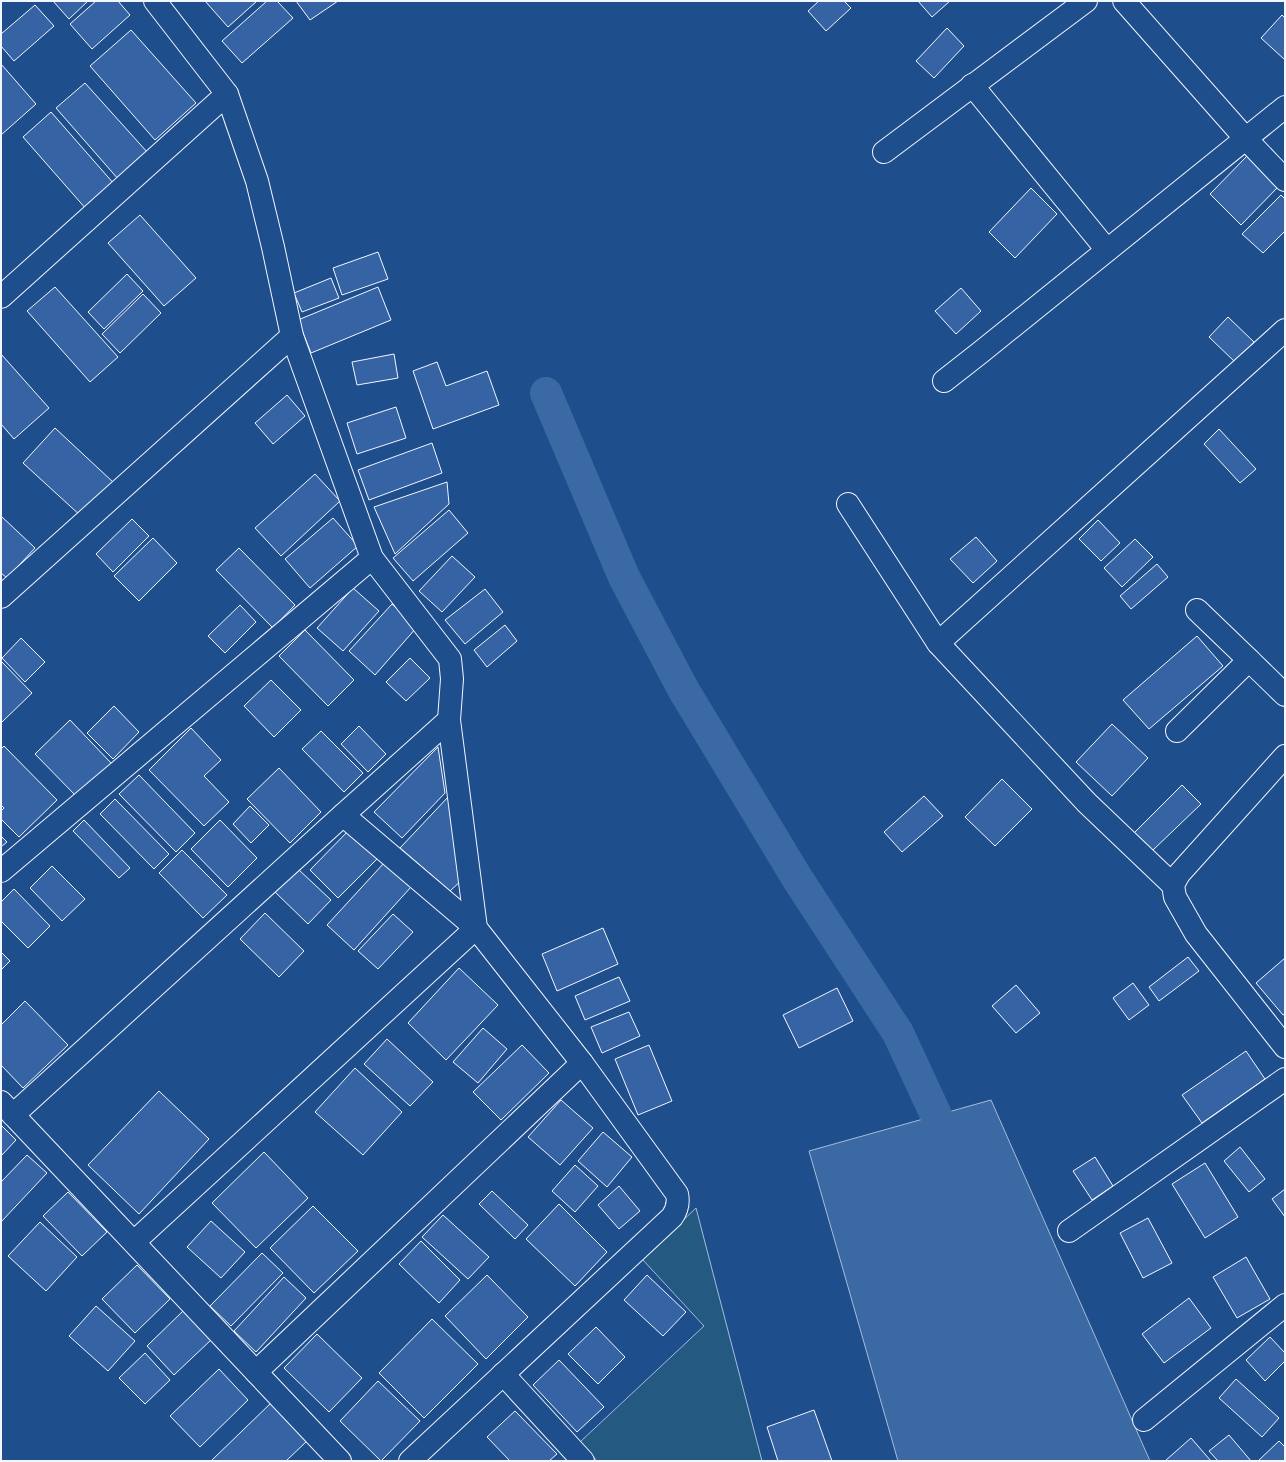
<svg xmlns="http://www.w3.org/2000/svg" width="1286" height="1462" viewBox="0 0 1286 1462" font-family="Roboto,sans-serif">
	<style>
		.green { fill: #245a82; stroke: #a8bbd7 }
		.water { fill: #3b69a3; stroke: #a8bbd7 }
		.lines { fill: none; stroke-linecap: round; stroke-linejoin: round }
		.canal { stroke: #3b69a3; stroke-width: 32 }
		.building { fill: #3563a3; stroke: #f2f6ff }
		.minor-casing { stroke: #f2f6ff; stroke-width: 24 }
		.minor { stroke: #1f4e8c; stroke-width: 22 }
	</style>
	<rect width="100%" height="100%" fill="#1f4e8c"/>
	<!-- green -->
	<path class="green" d="M 696,1208 L 762,1461 L 597,1461 L 580,1442 L 704,1326 L 642,1259 Z"/>
	<!-- water -->
	<path class="water" d="M 991,1100 L 1150,1461 L 898,1461 L 809,1151 Z"/>
	<g class="lines">
		<!-- canal -->
		<path class="canal" d="M 546,393 L 624,577 L 683,689 L 797,878 L 898,1033 L 936,1115"/>
	</g>
	<!-- building -->
	<g class="building">
		<path d="M 53,1 L 88,1 L 69,19 Z"/>
		<path d="M 96,1 L 118,1 L 130,15 L 92,49 L 70,24 Z"/>
		<path d="M 205,1 L 257,1 L 228,27 Z"/>
		<path d="M 267,1 L 277,1 L 293,18 L 242,63 L 222,41 Z"/>
		<path d="M 296,1 L 338,1 L 310,20 Z"/>
		<path d="M 819,1 L 844,1 L 851,8 L 826,31 L 808,11 Z"/>
		<path d="M 918,1 L 950,1 L 932,17 Z"/>
		<path d="M 35,5 L 54,26 L 14,61 L 1,46 L 1,34 Z"/>
		<path d="M 1282,15 L 1285,18 L 1285,60 L 1261,38 Z"/>
		<path d="M 947,28 L 964,46 L 934,78 L 916,61 Z"/>
		<path d="M 131,30 L 196,103 L 155,140 L 90,66 Z"/>
		<path d="M 1,64 L 36,104 L 1,135 Z"/>
		<path d="M 85,83 L 148,153 L 119,180 L 56,108 Z"/>
		<path d="M 51,112 L 115,185 L 87,210 L 23,137 Z"/>
		<path d="M 1247,156 L 1279,186 L 1241,225 L 1210,194 Z"/>
		<path d="M 1031,188 L 1057,214 L 1015,258 L 989,232 Z"/>
		<path d="M 1281,195 L 1285,199 L 1285,231 L 1263,253 L 1242,234 Z"/>
		<path d="M 140,215 L 196,278 L 164,306 L 108,243 Z"/>
		<path d="M 378,252 L 388,279 L 342,295 L 333,268 Z"/>
		<path d="M 127,274 L 143,291 L 104,329 L 88,312 Z"/>
		<path d="M 331,278 L 339,298 L 302,312 L 294,293 Z"/>
		<path d="M 55,287 L 118,357 L 90,382 L 27,311 Z"/>
		<path d="M 378,287 L 391,320 L 311,353 L 298,320 Z"/>
		<path d="M 961,288 L 981,311 L 956,334 L 935,311 Z"/>
		<path d="M 143,294 L 161,313 L 120,353 L 102,334 Z"/>
		<path d="M 1228,317 L 1254,342 L 1235,362 L 1209,337 Z"/>
		<path d="M 1,354 L 49,408 L 14,439 L 1,424 Z"/>
		<path d="M 394,354 L 398,378 L 357,385 L 352,362 Z"/>
		<path d="M 437,362 L 446,386 L 487,371 L 499,405 L 433,429 L 413,371 Z"/>
		<path d="M 287,395 L 305,416 L 273,444 L 255,423 Z"/>
		<path d="M 396,407 L 406,438 L 357,454 L 347,423 Z"/>
		<path d="M 55,428 L 114,483 L 82,517 L 23,463 Z"/>
		<path d="M 1219,429 L 1256,469 L 1240,483 L 1204,444 Z"/>
		<path d="M 432,443 L 442,473 L 369,500 L 358,470 Z"/>
		<path d="M 315,474 L 340,501 L 281,556 L 255,528 Z"/>
		<path d="M 447,482 L 449,504 L 395,554 L 374,507 Z"/>
		<path d="M 449,510 L 468,533 L 413,581 L 393,558 Z"/>
		<path d="M 1,516 L 35,548 L 7,578 L 1,573 Z"/>
		<path d="M 333,518 L 358,546 L 310,588 L 285,559 Z"/>
		<path d="M 132,519 L 149,536 L 113,572 L 96,554 Z"/>
		<path d="M 1098,520 L 1120,543 L 1101,561 L 1079,539 Z"/>
		<path d="M 976,537 L 997,561 L 973,583 L 950,559 Z"/>
		<path d="M 153,538 L 177,563 L 139,601 L 114,576 Z"/>
		<path d="M 1135,539 L 1153,557 L 1122,587 L 1104,568 Z"/>
		<path d="M 239,548 L 295,605 L 273,628 L 216,570 Z"/>
		<path d="M 452,556 L 475,577 L 442,612 L 419,591 Z"/>
		<path d="M 1157,564 L 1168,577 L 1131,609 L 1120,596 Z"/>
		<path d="M 353,588 L 379,611 L 343,651 L 317,628 Z"/>
		<path d="M 485,589 L 503,612 L 465,644 L 445,620 Z"/>
		<path d="M 392,604 L 417,627 L 375,675 L 349,651 Z"/>
		<path d="M 240,605 L 256,622 L 225,653 L 208,636 Z"/>
		<path d="M 505,625 L 517,641 L 487,667 L 474,650 Z"/>
		<path d="M 305,630 L 354,680 L 328,706 L 279,656 Z"/>
		<path d="M 1197,636 L 1223,666 L 1149,729 L 1123,700 Z"/>
		<path d="M 21,638 L 45,662 L 25,682 L 2,658 Z"/>
		<path d="M 410,658 L 430,678 L 406,701 L 386,682 Z"/>
		<path d="M 1,661 L 32,693 L 2,722 L 1,721 Z"/>
		<path d="M 271,680 L 301,710 L 274,737 L 244,706 Z"/>
		<path d="M 114,706 L 139,732 L 113,759 L 87,733 Z"/>
		<path d="M 70,720 L 111,763 L 77,797 L 35,754 Z"/>
		<path d="M 1112,724 L 1148,758 L 1112,796 L 1076,762 Z"/>
		<path d="M 359,726 L 386,754 L 368,772 L 341,744 Z"/>
		<path d="M 191,728 L 221,760 L 204,776 L 229,802 L 204,826 L 149,770 Z"/>
		<path d="M 321,731 L 363,773 L 344,792 L 302,749 Z"/>
		<path d="M 4,746 L 57,800 L 19,837 L 1,819 L 1,811 L 4,808 L 1,805 L 1,749 Z"/>
		<path d="M 438,747 L 445,793 L 402,838 L 374,812 Z"/>
		<path d="M 279,768 L 321,812 L 290,843 L 247,799 Z"/>
		<path d="M 139,775 L 195,833 L 176,852 L 119,794 Z"/>
		<path d="M 1002,779 L 1032,809 L 995,846 L 965,817 Z"/>
		<path d="M 1182,785 L 1201,804 L 1152,851 L 1134,833 Z"/>
		<path d="M 449,796 L 464,878 L 450,891 L 400,848 Z"/>
		<path d="M 924,796 L 943,816 L 902,852 L 884,832 Z"/>
		<path d="M 115,799 L 169,854 L 154,869 L 100,814 Z"/>
		<path d="M 250,806 L 269,825 L 251,843 L 233,824 Z"/>
		<path d="M 84,820 L 130,868 L 119,878 L 73,831 Z"/>
		<path d="M 220,820 L 257,858 L 228,887 L 191,849 Z"/>
		<path d="M 352,827 L 381,855 L 338,898 L 310,870 Z"/>
		<path d="M 1,836 L 7,842 L 1,847 Z"/>
		<path d="M 182,850 L 227,895 L 203,918 L 159,873 Z"/>
		<path d="M 384,863 L 411,887 L 354,950 L 327,925 Z"/>
		<path d="M 52,866 L 85,899 L 62,921 L 30,888 Z"/>
		<path d="M 298,869 L 331,900 L 308,924 L 275,892 Z"/>
		<path d="M 14,889 L 50,926 L 28,948 L 1,921 L 1,902 Z"/>
		<path d="M 265,913 L 304,951 L 279,977 L 240,939 Z"/>
		<path d="M 393,914 L 413,932 L 378,969 L 358,951 Z"/>
		<path d="M 603,928 L 618,964 L 557,991 L 542,954 Z"/>
		<path d="M 1,952 L 10,961 L 1,970 Z"/>
		<path d="M 1188,957 L 1199,971 L 1159,1001 L 1149,987 Z"/>
		<path d="M 1285,958 L 1285,1014 L 1283,1015 L 1256,983 Z"/>
		<path d="M 459,968 L 498,1005 L 446,1060 L 408,1023 Z"/>
		<path d="M 619,977 L 630,1001 L 585,1020 L 575,996 Z"/>
		<path d="M 1133,983 L 1149,1005 L 1129,1020 L 1113,998 Z"/>
		<path d="M 1016,985 L 1040,1013 L 1016,1033 L 992,1006 Z"/>
		<path d="M 837,988 L 853,1021 L 799,1048 L 783,1015 Z"/>
		<path d="M 25,1001 L 68,1045 L 23,1088 L 1,1065 L 1,1025 Z"/>
		<path d="M 629,1012 L 640,1036 L 602,1053 L 591,1027 Z"/>
		<path d="M 483,1028 L 507,1049 L 478,1083 L 453,1062 Z"/>
		<path d="M 387,1039 L 433,1082 L 410,1106 L 364,1064 Z"/>
		<path d="M 522,1045 L 549,1073 L 501,1120 L 473,1092 Z"/>
		<path d="M 649,1045 L 672,1101 L 638,1115 L 615,1059 Z"/>
		<path d="M 1246,1051 L 1265,1079 L 1202,1123 L 1182,1095 Z"/>
		<path d="M 355,1068 L 402,1112 L 363,1155 L 315,1112 Z"/>
		<path d="M 159,1091 L 209,1139 L 139,1214 L 88,1165 Z"/>
		<path d="M 561,1100 L 593,1128 L 560,1165 L 528,1137 Z"/>
		<path d="M 1,1125 L 16,1140 L 1,1156 Z"/>
		<path d="M 603,1132 L 632,1157 L 607,1187 L 578,1161 Z"/>
		<path d="M 1240,1147 L 1265,1179 L 1249,1192 L 1224,1161 Z"/>
		<path d="M 264,1152 L 308,1198 L 256,1248 L 212,1203 Z"/>
		<path d="M 27,1155 L 47,1173 L 1,1222 L 1,1182 Z"/>
		<path d="M 1095,1157 L 1113,1186 L 1092,1200 L 1073,1171 Z"/>
		<path d="M 1205,1163 L 1238,1217 L 1205,1238 L 1172,1184 Z"/>
		<path d="M 575,1165 L 598,1186 L 575,1212 L 552,1191 Z"/>
		<path d="M 619,1186 L 640,1211 L 619,1229 L 598,1205 Z"/>
		<path d="M 1285,1189 L 1285,1217 L 1272,1199 Z"/>
		<path d="M 492,1191 L 528,1225 L 515,1239 L 479,1204 Z"/>
		<path d="M 68,1192 L 107,1232 L 82,1256 L 43,1216 Z"/>
		<path d="M 559,1204 L 607,1252 L 575,1286 L 526,1239 Z"/>
		<path d="M 313,1206 L 358,1251 L 314,1293 L 270,1248 Z"/>
		<path d="M 443,1215 L 489,1257 L 468,1279 L 422,1237 Z"/>
		<path d="M 1148,1218 L 1172,1263 L 1143,1278 L 1120,1233 Z"/>
		<path d="M 211,1221 L 245,1252 L 221,1278 L 187,1247 Z"/>
		<path d="M 40,1222 L 77,1257 L 46,1291 L 8,1256 Z"/>
		<path d="M 421,1241 L 460,1280 L 439,1303 L 399,1264 Z"/>
		<path d="M 262,1253 L 283,1273 L 231,1326 L 210,1306 Z"/>
		<path d="M 1246,1257 L 1270,1299 L 1237,1318 L 1213,1277 Z"/>
		<path d="M 137,1265 L 170,1299 L 135,1333 L 102,1299 Z"/>
		<path d="M 487,1275 L 528,1317 L 486,1359 L 445,1316 Z"/>
		<path d="M 647,1275 L 686,1312 L 663,1336 L 624,1300 Z"/>
		<path d="M 284,1277 L 306,1298 L 256,1352 L 234,1331 Z"/>
		<path d="M 1189,1298 L 1211,1328 L 1164,1363 L 1142,1334 Z"/>
		<path d="M 96,1306 L 135,1341 L 108,1371 L 69,1336 Z"/>
		<path d="M 184,1310 L 212,1339 L 174,1375 L 147,1346 Z"/>
		<path d="M 432,1319 L 478,1364 L 424,1418 L 379,1373 Z"/>
		<path d="M 596,1327 L 625,1357 L 598,1384 L 568,1354 Z"/>
		<path d="M 317,1334 L 362,1378 L 329,1412 L 284,1368 Z"/>
		<path d="M 1270,1337 L 1285,1353 L 1285,1361 L 1265,1381 L 1246,1360 Z"/>
		<path d="M 145,1353 L 170,1380 L 145,1404 L 119,1378 Z"/>
		<path d="M 559,1360 L 604,1407 L 577,1432 L 533,1385 Z"/>
		<path d="M 219,1369 L 248,1400 L 200,1447 L 170,1416 Z"/>
		<path d="M 1236,1379 L 1279,1418 L 1262,1437 L 1219,1398 Z"/>
		<path d="M 378,1381 L 420,1421 L 381,1461 L 340,1421 Z"/>
		<path d="M 272,1402 L 308,1440 L 286,1461 L 211,1461 Z"/>
		<path d="M 814,1410 L 832,1461 L 778,1461 L 767,1427 Z"/>
		<path d="M 515,1411 L 557,1454 L 549,1461 L 510,1461 L 487,1437 Z"/>
		<path d="M 1229,1435 L 1251,1461 L 1218,1461 L 1209,1451 Z"/>
		<path d="M 1191,1438 L 1211,1461 L 1165,1461 Z"/>
		<path d="M 1279,1441 L 1285,1447 L 1285,1461 L 1258,1461 Z"/>
	</g>
	<g class="lines">
		<!-- minor casing -->
		<g class="minor-casing">
			<g id="minor">
				<path d="M 155,1 L 227,94 L 257,181 L 273,247 L 292,336 L 372,558 L 450,659 L 452,679 L 449,720 L 476,928 L 582,1063 L 677,1194 C 679,1203 677,1210 672,1217 L 410,1461"/>
				<path d="M 1124,1 L 1246,139 L 1285,180"/>
				<path d="M 972,85 L 1107,250"/>
				<path d="M 884,152 L 1086,1"/>
				<path d="M 1,297 L 227,94"/>
				<path d="M 944,381 L 981,352 L 1285,107"/>
				<path d="M 848,504 L 938,643 L 1087,803 L 1173,885"/>
				<path d="M 1,597 L 292,336"/>
				<path d="M 1197,610 L 1249,660"/>
				<path d="M 938,643 L 1285,330"/>
				<path d="M 1177,731 L 1249,660 L 1285,695"/>
				<path d="M 1285,756 L 1179,874 L 1173,885 L 1175,897 L 1196,934 L 1285,1047"/>
				<path d="M 1,871 L 372,558"/>
				<path d="M 1,1102 L 340,1461"/>
				<path d="M 13,1115 L 343,815 L 449,720"/>
				<path d="M 1069,1231 L 1285,1079"/>
				<path d="M 134,1242 L 476,928 L 343,815"/>
				<path d="M 256,1372 L 582,1063"/>
				<path d="M 503,1374 L 583,1461"/>
				<path d="M 1144,1420 L 1285,1305"/>
			</g>
		</g>
		<!-- minor -->
		<use href="#minor" class="minor"/>
	</g>
	<!-- border -->
	<rect width="1286" height="1462" fill="none" stroke="#f2f6ff" stroke-width="4"/>
</svg>
